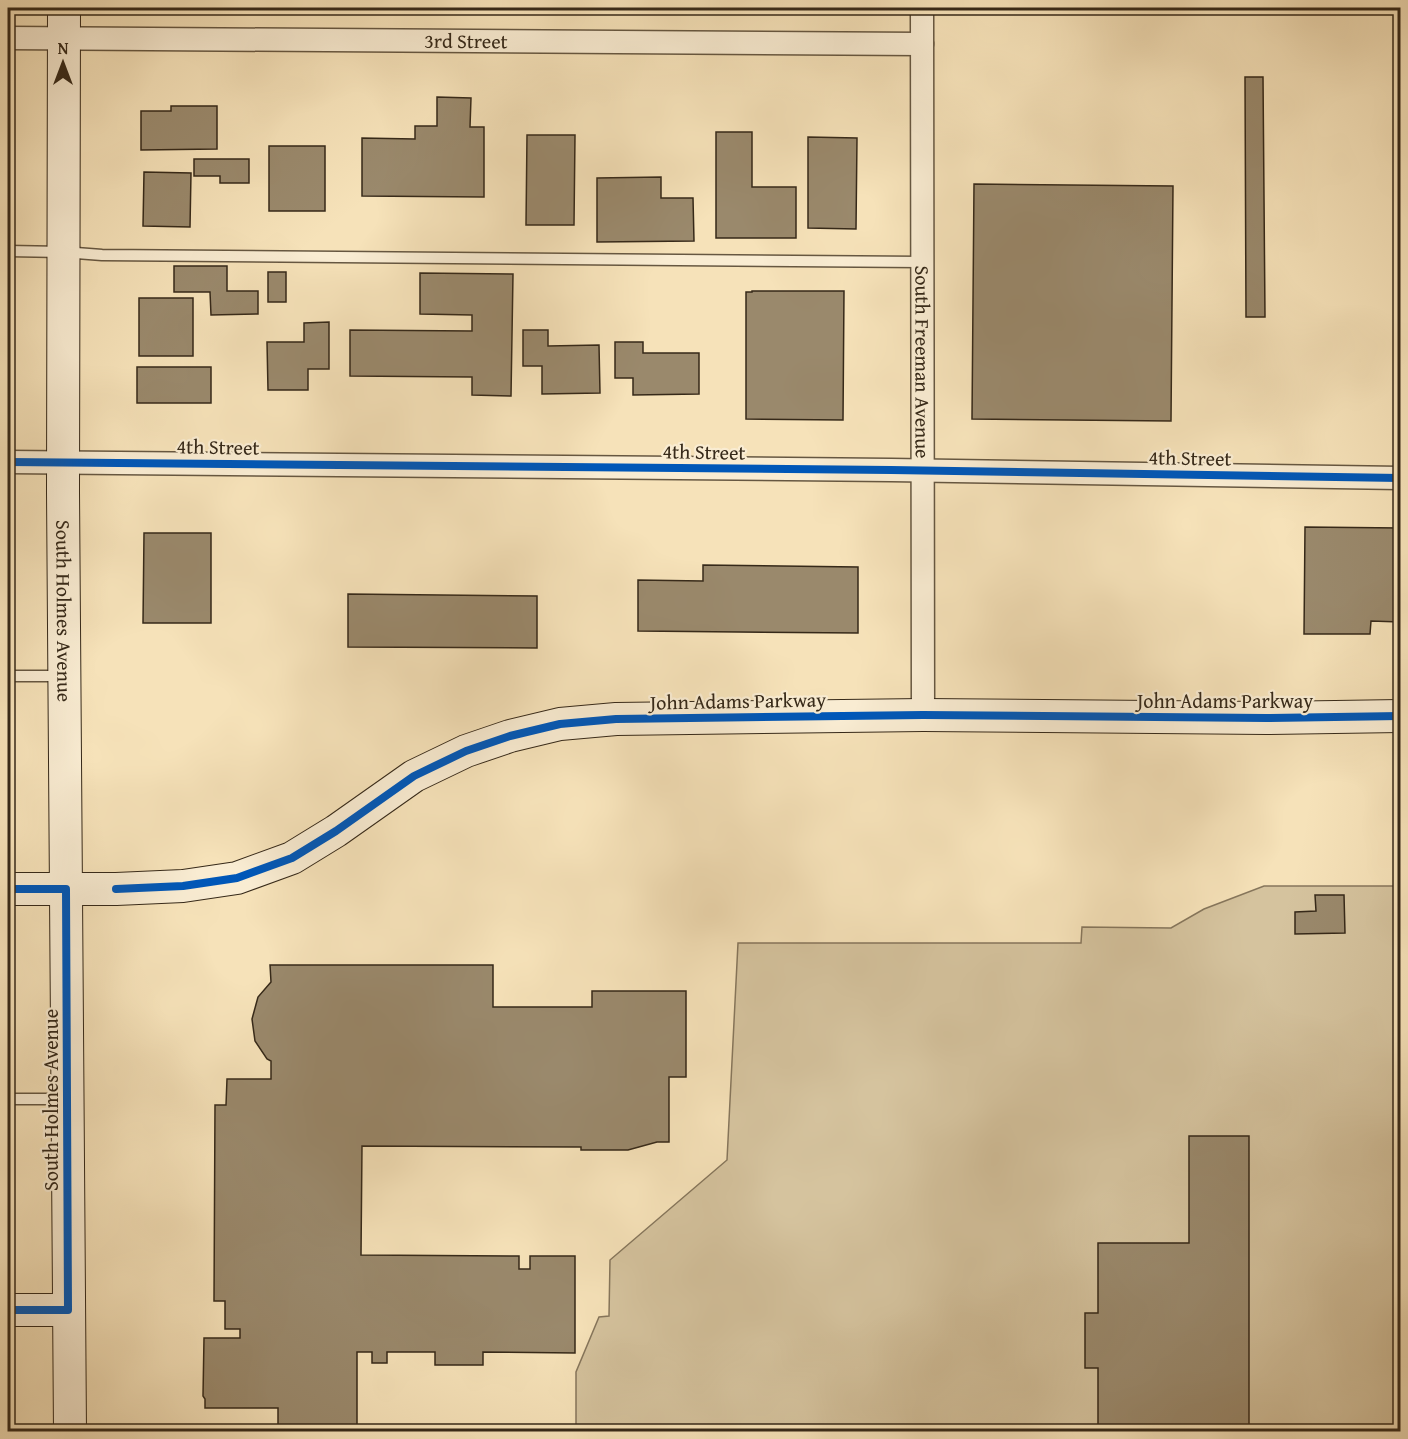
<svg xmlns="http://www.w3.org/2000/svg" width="1408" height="1439" viewBox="0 0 1408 1439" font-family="'Gentium Book Plus',serif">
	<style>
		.green { fill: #d5c39e; stroke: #86765c; stroke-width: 1.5 }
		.building { fill: #9a896c; stroke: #362919; stroke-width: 1.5 }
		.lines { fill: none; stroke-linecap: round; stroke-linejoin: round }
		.lane-casing { stroke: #665741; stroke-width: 13 }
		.street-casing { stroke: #665741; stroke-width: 25 }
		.secondary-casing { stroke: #362919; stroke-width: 34 }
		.lane { stroke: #f9ecd2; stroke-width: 10 }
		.street { stroke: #f9ecd2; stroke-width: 22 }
		.secondary { stroke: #f9ecd2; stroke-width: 32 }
		.cycleway-casing { stroke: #f9ecd2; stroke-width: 11 }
		.cycleway { stroke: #0057b8; stroke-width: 8 }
		.labels { text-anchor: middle; stroke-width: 4.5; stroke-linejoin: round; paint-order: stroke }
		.street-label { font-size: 20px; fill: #362919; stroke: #f9ecd2 }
	</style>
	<rect width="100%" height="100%" fill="#f6e2b9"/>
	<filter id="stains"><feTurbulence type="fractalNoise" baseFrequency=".00333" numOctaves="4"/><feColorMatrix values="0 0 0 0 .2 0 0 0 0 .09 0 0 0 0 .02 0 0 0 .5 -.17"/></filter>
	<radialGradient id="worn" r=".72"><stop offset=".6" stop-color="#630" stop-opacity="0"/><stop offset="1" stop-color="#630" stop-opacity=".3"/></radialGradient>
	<!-- green -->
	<path class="green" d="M 1264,886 L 1400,886 L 1400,1431 L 576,1431 L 576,1372 L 599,1317 L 609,1316 L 610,1260 L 727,1160 L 738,943 L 1081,943 L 1082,927 L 1171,928 L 1204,909 Z"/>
	<!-- building -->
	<g class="building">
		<path d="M 1245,77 L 1263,77 L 1265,317 L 1246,317 Z"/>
		<path d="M 437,97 L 471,98 L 470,127 L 484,127 L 484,197 L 362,196 L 362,138 L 415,139 L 415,126 L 437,126 Z"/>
		<path d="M 171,106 L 217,106 L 217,149 L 141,150 L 141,111 L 171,111 Z"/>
		<path d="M 716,132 L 752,132 L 752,187 L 796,187 L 796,238 L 716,238 Z"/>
		<path d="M 527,135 L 575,135 L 574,225 L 526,225 Z"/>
		<path d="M 808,137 L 857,138 L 856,229 L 808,228 Z"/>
		<rect x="269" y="146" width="56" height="65"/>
		<path d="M 194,159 L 249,159 L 249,183 L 220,183 L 220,176 L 194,176 Z"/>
		<path d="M 144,172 L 191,173 L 190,227 L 143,226 Z"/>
		<path d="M 661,177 L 661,198 L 693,198 L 694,241 L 597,242 L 597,178 Z"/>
		<path d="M 974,184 L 1173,186 L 1171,421 L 972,419 Z"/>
		<path d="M 174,266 L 227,266 L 227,291 L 258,291 L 258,314 L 211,315 L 210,292 L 174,292 Z"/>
		<rect x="268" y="272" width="18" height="30"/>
		<path d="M 420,273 L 513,274 L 511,396 L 472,395 L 472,377 L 350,376 L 350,330 L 472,331 L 472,315 L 420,314 Z"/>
		<path d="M 752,291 L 844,291 L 843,420 L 746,419 L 746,292 L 752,292 Z"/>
		<rect x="139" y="298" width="54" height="58"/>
		<path d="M 329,322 L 329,369 L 308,369 L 308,390 L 268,390 L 267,342 L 304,342 L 304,323 Z"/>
		<path d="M 523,330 L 548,330 L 548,346 L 599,345 L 600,393 L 542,394 L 542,366 L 523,366 Z"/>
		<path d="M 615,342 L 643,342 L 643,353 L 699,353 L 699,394 L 633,395 L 633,378 L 615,378 Z"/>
		<rect x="137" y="367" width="74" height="36"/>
		<path d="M 1305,527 L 1400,528 L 1400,622 L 1371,621 L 1370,634 L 1304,634 Z"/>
		<path d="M 144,533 L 211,533 L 211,623 L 143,623 Z"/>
		<path d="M 703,565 L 858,567 L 858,633 L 638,631 L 638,580 L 703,581 Z"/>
		<path d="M 348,594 L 537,596 L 537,648 L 348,647 Z"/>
		<path d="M 1315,895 L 1344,895 L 1345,933 L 1295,934 L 1295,912 L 1316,911 Z"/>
		<path d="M 270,965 L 493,965 L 493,1007 L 592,1007 L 592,991 L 686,991 L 686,1077 L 669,1077 L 669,1142 L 657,1142 L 628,1150 L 581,1150 L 581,1147 L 362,1146 L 361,1255 L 519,1256 L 519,1269 L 530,1269 L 530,1256 L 575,1256 L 575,1353 L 483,1352 L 483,1365 L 435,1365 L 435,1352 L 387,1352 L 387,1363 L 372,1363 L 372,1352 L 357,1352 L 357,1432 L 278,1432 L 278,1408 L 205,1408 L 205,1399 L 203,1396 L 204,1338 L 240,1338 L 240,1329 L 225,1329 L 225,1301 L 214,1301 L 215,1105 L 226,1105 L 227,1079 L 271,1079 L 271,1061 L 267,1059 L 255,1041 L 252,1019 L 258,997 L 271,982 Z"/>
		<path d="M 1189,1136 L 1249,1136 L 1249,1428 L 1098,1428 L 1098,1368 L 1085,1368 L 1085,1313 L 1098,1313 L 1098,1243 L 1189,1243 Z"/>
		<path d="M 8,1375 L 11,1375 L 12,1430 L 8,1430 Z"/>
	</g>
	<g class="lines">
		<!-- lane casing -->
		<g class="lane-casing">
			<g id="lane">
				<path d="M 8,251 L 63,252 L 102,255 L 922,262"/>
				<path d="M 8,676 L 61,676"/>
				<path d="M 8,1099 L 64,1099"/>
			</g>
		</g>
		<!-- street casing -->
		<g class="street-casing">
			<g id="street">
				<path id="s1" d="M 922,8 L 923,715"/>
				<path id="s2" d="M 8,38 L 922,44"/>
				<path d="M 8,462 L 891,470 L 1400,478"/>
			</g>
		</g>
		<!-- secondary casing -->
		<g class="secondary-casing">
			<g id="secondary">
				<path id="s3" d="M 64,8 L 63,492 L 70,1432"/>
				<path d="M 8,889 L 116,889 L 183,886 L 237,878 L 292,858 L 336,831 L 414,776 L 466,751 L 510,736 L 560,724 L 616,719 L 923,715 L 1266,718 L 1400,716"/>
				<path d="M 8,1310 L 68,1310"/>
			</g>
		</g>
		<!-- lane -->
		<use href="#lane" class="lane"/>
		<!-- street -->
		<use href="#street" class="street"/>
		<!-- secondary -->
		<use href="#secondary" class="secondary"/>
		<!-- cycleway casing -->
		<g class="cycleway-casing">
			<g id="cycleway">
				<path d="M 8,462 L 891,470 L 1400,478"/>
				<path d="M 8,889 L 66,889 L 68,1310 L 8,1310"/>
				<path d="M 116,889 L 183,886 L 237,878 L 292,858 L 336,831 L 414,776 L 466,751 L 510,736 L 560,724 L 616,719 L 923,715 L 1266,718 L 1400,716"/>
			</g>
		</g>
		<!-- cycleway -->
		<use href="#cycleway" class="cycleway"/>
	</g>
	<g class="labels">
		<!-- street labels -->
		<g class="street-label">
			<text dy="7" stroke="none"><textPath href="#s2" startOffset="458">3rd Street</textPath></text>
			<text dy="7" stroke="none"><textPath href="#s1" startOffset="354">South Freeman Avenue</textPath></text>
			<text transform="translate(218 447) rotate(1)" y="7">4th Street</text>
			<text transform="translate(704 452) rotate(1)" y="7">4th Street</text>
			<text transform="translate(1190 458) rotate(1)" y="7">4th Street</text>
			<text dy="7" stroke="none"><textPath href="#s3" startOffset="603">South Holmes Avenue</textPath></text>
			<text transform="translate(738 701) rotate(-1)" y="7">John Adams Parkway</text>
			<text x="1225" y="708">John Adams Parkway</text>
			<text transform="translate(51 1100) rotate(-90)" y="7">South Holmes Avenue</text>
		</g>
	</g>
	<!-- margin -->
	<rect width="1408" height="1439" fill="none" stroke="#f6e2b9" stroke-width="30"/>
	<rect x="9" y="9" width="1390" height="1421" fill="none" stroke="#362919" stroke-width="3"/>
	<rect x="15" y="15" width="1378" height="1409" fill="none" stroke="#362919" stroke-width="1.5"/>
	<!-- north arrow -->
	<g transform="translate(63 63)" stroke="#f9ecd2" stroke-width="4.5" paint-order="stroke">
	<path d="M0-4.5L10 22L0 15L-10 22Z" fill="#362919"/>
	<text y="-9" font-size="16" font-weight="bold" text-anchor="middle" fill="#362919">N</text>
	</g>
	<rect width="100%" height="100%" filter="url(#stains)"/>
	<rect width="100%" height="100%" fill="url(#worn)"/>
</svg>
